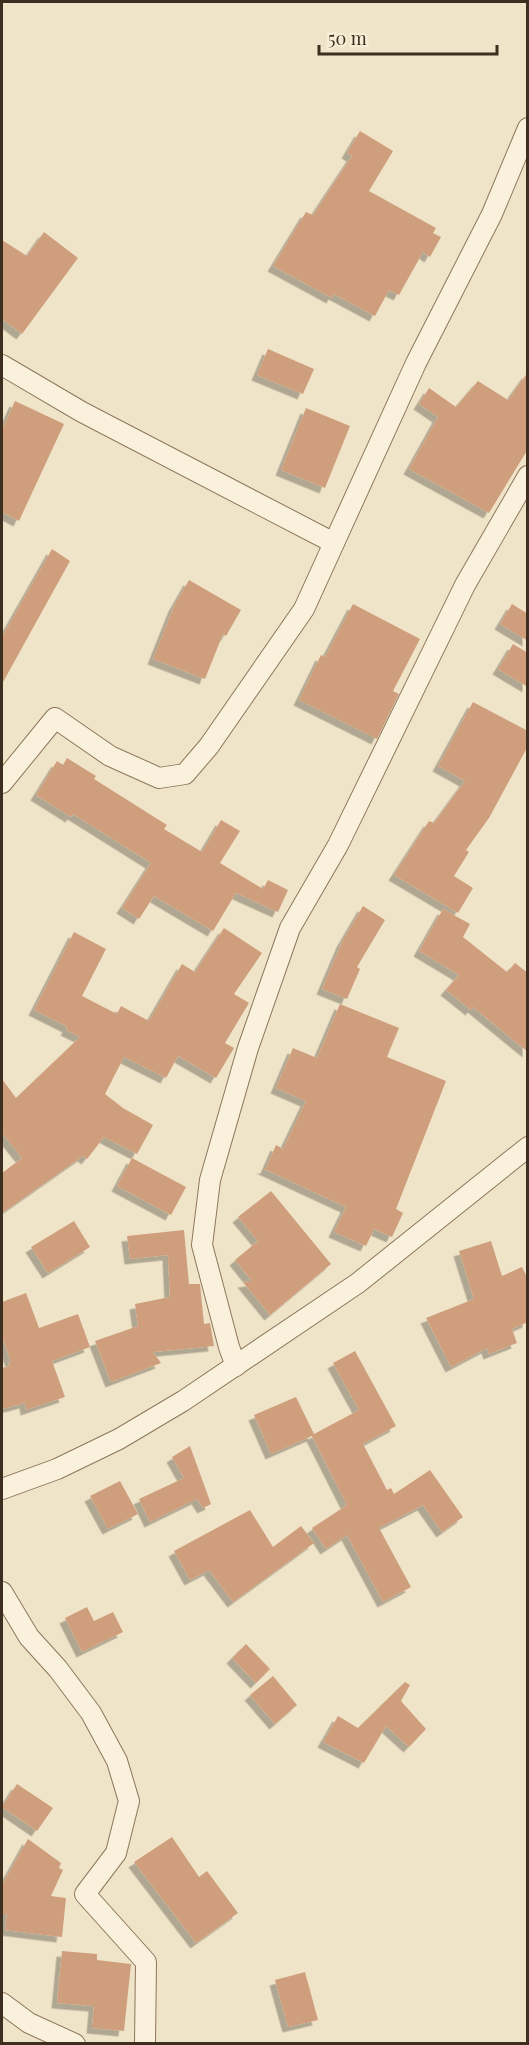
<svg xmlns="http://www.w3.org/2000/svg" width="529" height="2045" viewBox="0 0 529 2045" font-family="'Playfair Display',serif">
	<style>
		.building { fill: #cf9f7d; filter: url(#shadow) }
		.lines { fill: none; stroke-linecap: round; stroke-linejoin: round }
		.street-casing { stroke: #8d765c; stroke-width: 22 }
		.street { stroke: #faf1dc; stroke-width: 20 }
	</style>
	<defs>
		<filter id="shadow"><feDropShadow dx="-5.5" dy="5.5" stdDeviation="0" flood-color="#0004"/></filter>
	</defs>
	<rect width="100%" height="100%" fill="#f0e4c8"/>
	<!-- building -->
	<g class="building">
		<path d="M 360,131 L 393,151 L 369,191 L 436,228 L 433,233 L 441,237 L 430,257 L 423,252 L 399,295 L 389,290 L 375,316 L 334,294 L 332,298 L 273,266 L 306,212 L 313,215 L 352,156 L 347,153 Z"/>
		<path d="M 44,232 L 78,258 L 22,334 L 2,319 L 2,240 L 27,256 Z"/>
		<path d="M 268,349 L 314,369 L 303,394 L 257,375 Z"/>
		<path d="M 528,372 L 528,449 L 489,513 L 409,469 L 438,417 L 419,404 L 429,388 L 456,407 L 478,381 L 508,400 Z"/>
		<path d="M 15,401 L 64,424 L 19,521 L 2,512 L 2,430 Z"/>
		<path d="M 306,408 L 350,426 L 325,488 L 281,470 Z"/>
		<path d="M 52,549 L 70,561 L 2,684 L 2,637 Z"/>
		<path d="M 189,580 L 241,610 L 226,636 L 223,634 L 205,679 L 153,659 L 174,606 Z"/>
		<path d="M 353,604 L 420,639 L 393,691 L 399,694 L 377,739 L 299,700 L 321,655 L 325,657 Z"/>
		<path d="M 512,604 L 528,614 L 528,641 L 500,624 Z"/>
		<path d="M 513,644 L 528,653 L 528,687 L 498,669 Z"/>
		<path d="M 473,702 L 528,731 L 528,746 L 489,818 L 466,850 L 469,852 L 454,876 L 473,888 L 458,913 L 394,875 L 429,821 L 434,823 L 465,781 L 438,766 Z"/>
		<path d="M 67,758 L 96,776 L 94,779 L 167,825 L 164,829 L 202,852 L 221,820 L 240,831 L 220,863 L 263,889 L 268,880 L 288,890 L 278,912 L 236,893 L 213,931 L 154,896 L 139,919 L 122,908 L 151,863 L 73,814 L 71,817 L 36,795 L 57,761 L 63,765 Z"/>
		<path d="M 363,906 L 385,920 L 357,967 L 360,969 L 347,999 L 322,989 L 342,942 Z"/>
		<path d="M 443,909 L 470,924 L 463,937 L 507,972 L 515,963 L 528,973 L 528,1052 L 473,1007 L 471,1010 L 446,990 L 459,975 L 419,951 Z"/>
		<path d="M 224,928 L 262,953 L 234,994 L 249,1003 L 225,1043 L 234,1048 L 216,1078 L 178,1056 L 166,1078 L 124,1057 L 105,1094 L 123,1108 L 153,1125 L 137,1154 L 104,1137 L 87,1159 L 83,1156 L 2,1213 L 2,1173 L 22,1158 L 2,1133 L 2,1079 L 16,1098 L 80,1037 L 66,1030 L 68,1027 L 34,1010 L 74,932 L 106,949 L 82,996 L 117,1014 L 121,1006 L 149,1021 L 182,964 L 195,972 Z"/>
		<path d="M 340,1004 L 399,1028 L 387,1057 L 446,1081 L 396,1209 L 403,1213 L 392,1237 L 374,1229 L 366,1246 L 334,1232 L 346,1207 L 262,1168 L 266,1168 L 276,1145 L 283,1149 L 306,1101 L 276,1088 L 293,1048 L 317,1058 Z"/>
		<path d="M 132,1158 L 186,1187 L 171,1215 L 117,1186 Z"/>
		<path d="M 271,1191 L 331,1264 L 270,1315 L 243,1282 L 252,1281 L 235,1260 L 258,1241 L 238,1217 Z"/>
		<path d="M 74,1221 L 90,1247 L 48,1273 L 31,1247 Z"/>
		<path d="M 184,1230 L 189,1284 L 200,1284 L 204,1324 L 210,1323 L 214,1346 L 153,1352 L 161,1363 L 111,1382 L 95,1341 L 138,1326 L 135,1304 L 170,1297 L 168,1255 L 130,1259 L 127,1236 Z"/>
		<path d="M 491,1241 L 502,1276 L 522,1267 L 528,1279 L 528,1322 L 512,1329 L 517,1343 L 489,1354 L 487,1348 L 451,1367 L 426,1318 L 474,1299 L 459,1251 Z"/>
		<path d="M 26,1293 L 39,1328 L 78,1314 L 90,1347 L 52,1361 L 65,1397 L 26,1410 L 25,1403 L 2,1409 L 2,1368 L 10,1366 L 8,1363 L 11,1362 L 2,1336 L 2,1302 Z"/>
		<path d="M 355,1351 L 396,1426 L 363,1444 L 387,1490 L 391,1488 L 394,1494 L 430,1470 L 463,1517 L 442,1532 L 423,1505 L 379,1528 L 411,1587 L 383,1602 L 347,1535 L 326,1549 L 312,1528 L 347,1505 L 312,1436 L 271,1454 L 254,1415 L 296,1397 L 314,1434 L 359,1410 L 333,1363 Z"/>
		<path d="M 190,1446 L 211,1504 L 203,1508 L 197,1499 L 150,1522 L 139,1499 L 184,1478 L 172,1457 Z"/>
		<path d="M 120,1481 L 138,1514 L 108,1529 L 90,1496 Z"/>
		<path d="M 250,1510 L 273,1547 L 301,1526 L 314,1543 L 233,1602 L 209,1570 L 190,1580 L 174,1551 Z"/>
		<path d="M 87,1607 L 94,1621 L 113,1612 L 123,1632 L 82,1652 L 65,1618 Z"/>
		<path d="M 246,1644 L 270,1669 L 256,1683 L 232,1658 Z"/>
		<path d="M 273,1676 L 297,1705 L 275,1724 L 250,1695 Z"/>
		<path d="M 405,1682 L 410,1685 L 401,1701 L 426,1729 L 409,1747 L 386,1726 L 364,1763 L 323,1742 L 338,1716 L 358,1728 Z"/>
		<path d="M 17,1784 L 53,1808 L 37,1831 L 2,1807 Z"/>
		<path d="M 172,1837 L 199,1877 L 207,1871 L 238,1913 L 196,1943 L 134,1862 Z"/>
		<path d="M 28,1839 L 61,1863 L 59,1868 L 63,1870 L 51,1896 L 66,1898 L 62,1937 L 5,1930 L 7,1914 L 2,1914 L 2,1885 Z"/>
		<path d="M 62,1951 L 97,1954 L 97,1960 L 131,1964 L 124,2031 L 92,2028 L 94,2006 L 57,2003 Z"/>
		<path d="M 305,1972 L 318,2020 L 288,2027 L 275,1980 Z"/>
	</g>
	<g class="lines">
		<!-- street casing -->
		<g class="street-casing">
			<g id="street">
				<path d="M 2,365 L 82,412 L 334,543 L 304,609 L 209,746 L 185,774 L 159,778 L 110,756 L 55,718 L 2,783"/>
				<path d="M 334,543 L 416,363 L 492,214 L 528,128"/>
				<path d="M 236,1366 L 229,1347 L 202,1245 L 210,1180 L 248,1048 L 290,928 L 338,845 L 465,585 L 528,476"/>
				<path d="M 2,1489 L 57,1469 L 119,1439 L 183,1401 L 358,1283 L 528,1147"/>
				<path d="M 2,1592 L 29,1637 L 58,1669 L 91,1713 L 117,1761 L 129,1801 L 116,1853 L 85,1894 L 146,1962 L 145,2044"/>
				<path d="M 2,2003 L 29,2023 L 75,2044"/>
			</g>
		</g>
		<!-- street -->
		<use href="#street" class="street"/>
	</g>
	<!-- border -->
	<rect width="529" height="2045" fill="none" stroke="#3d2e20" stroke-width="6"/>
	<!-- scale -->
	<path d="M319 45v9h178v-9" fill="none" stroke="#3d2e20" stroke-width="3"/>
	<text x="328" y="45" font-size="18" fill="#3d2e20" stroke="#f7eed8" stroke-width="4.5" paint-order="stroke">50 m</text>
</svg>
